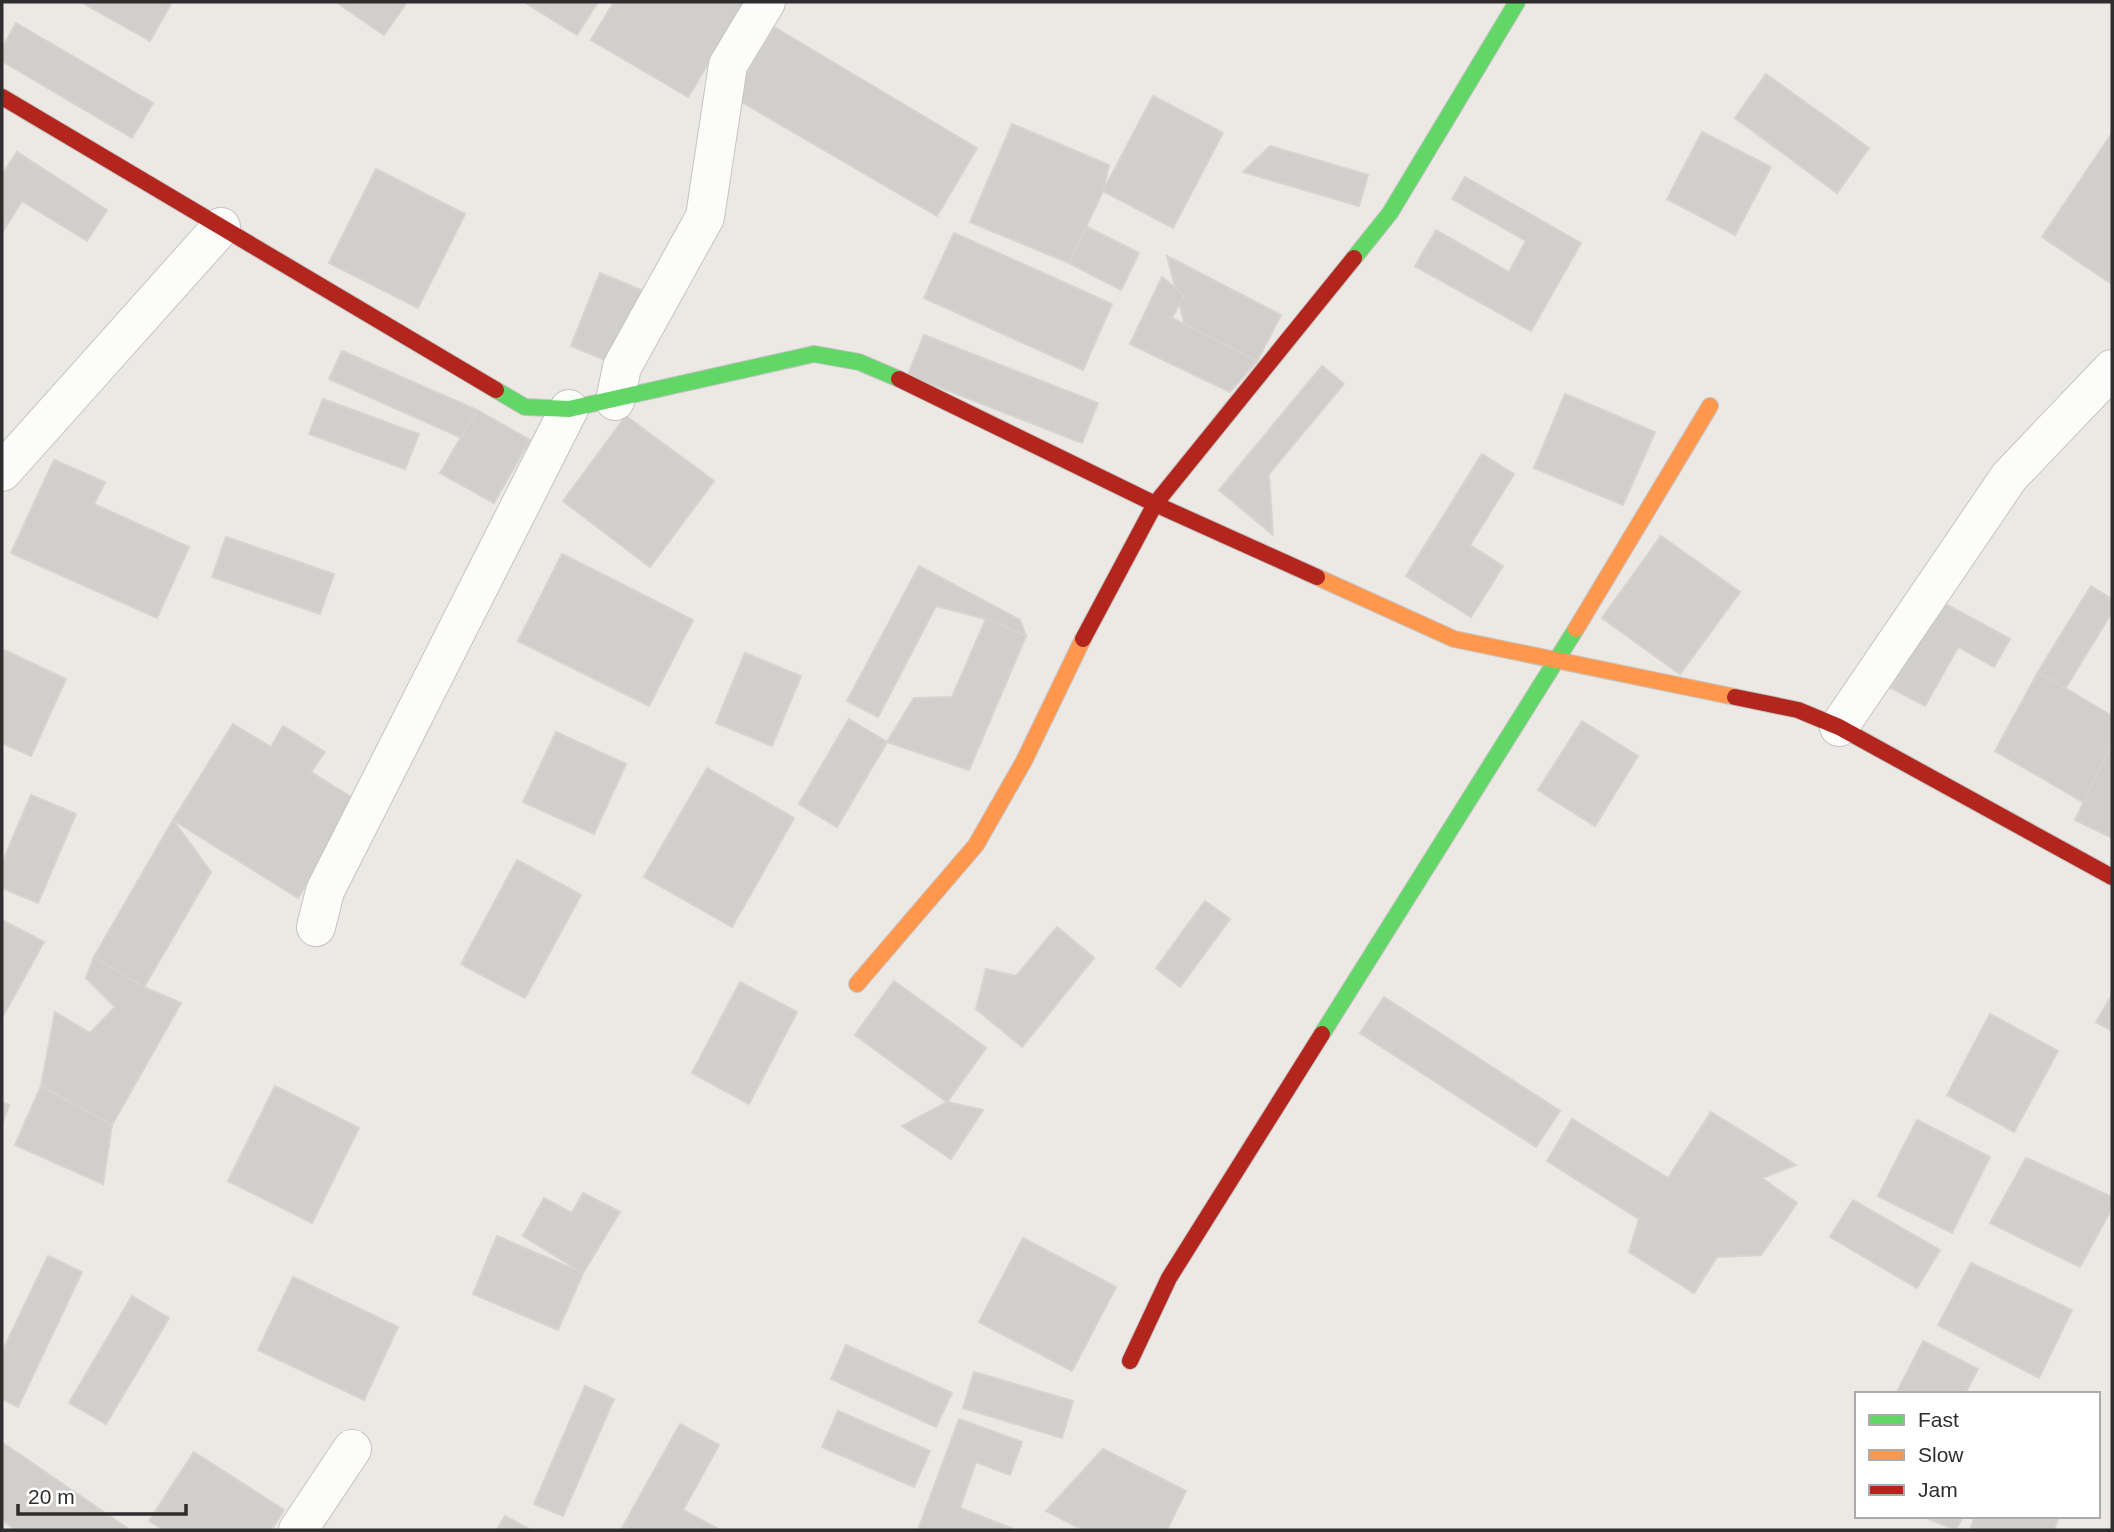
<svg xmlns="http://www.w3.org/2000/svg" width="2114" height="1532" viewBox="0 0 2114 1532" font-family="Helvetica,sans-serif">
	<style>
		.building { fill: #d1cecb; stroke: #d7d4d0; stroke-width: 2 }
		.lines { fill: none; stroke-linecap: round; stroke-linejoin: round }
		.street-casing { stroke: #c5c4c5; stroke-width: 40 }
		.fast-casing { stroke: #c5c4c5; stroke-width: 18 }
		.slow-casing { stroke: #c5c4c5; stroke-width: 18 }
		.jam-casing { stroke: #c5c4c5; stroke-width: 18 }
		.street { stroke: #fcfcfb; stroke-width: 38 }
		.fast { stroke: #63d668; stroke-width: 16 }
		.slow { stroke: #ff974d; stroke-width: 16 }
		.jam { stroke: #b3261e; stroke-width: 16 }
	</style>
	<rect width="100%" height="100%" fill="#ece8e4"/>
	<!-- building -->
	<g class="building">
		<path d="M 81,2 L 172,2 L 150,41 Z"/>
		<path d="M 336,2 L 407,2 L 384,35 Z"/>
		<path d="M 524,2 L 598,2 L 577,35 Z"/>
		<path d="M 614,2 L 746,2 L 688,97 L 591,40 Z"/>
		<path d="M 16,23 L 153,103 L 132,138 L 2,61 L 2,48 Z"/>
		<path d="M 774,27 L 977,148 L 937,216 L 733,97 Z"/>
		<path d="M 1766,74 L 1869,148 L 1837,193 L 1735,118 Z"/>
		<path d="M 1153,96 L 1223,133 L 1173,228 L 1103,191 Z"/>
		<path d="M 1012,124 L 1109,165 L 1103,191 L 1069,263 L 970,222 Z"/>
		<path d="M 1702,132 L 1771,167 L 1735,235 L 1667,199 Z"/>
		<path d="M 2112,133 L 2112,284 L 2042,237 Z"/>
		<path d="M 1270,146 L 1368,175 L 1359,206 L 1243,172 Z"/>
		<path d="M 17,152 L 107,210 L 87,241 L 22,201 L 2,233 L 2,175 Z"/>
		<path d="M 376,169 L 465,214 L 418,308 L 329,263 Z"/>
		<path d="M 1465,177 L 1581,243 L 1531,331 L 1415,266 L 1436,230 L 1509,272 L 1526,241 L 1452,199 Z"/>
		<path d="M 1087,227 L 1139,253 L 1121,290 L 1069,263 Z"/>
		<path d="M 954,233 L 1112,304 L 1083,370 L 924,298 Z"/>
		<path d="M 1167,256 L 1281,315 L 1257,361 L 1185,325 Z"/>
		<path d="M 600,273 L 651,294 L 622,367 L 571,346 Z"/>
		<path d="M 1162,277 L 1184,295 L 1172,318 L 1257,361 L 1230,392 L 1130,344 Z"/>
		<path d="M 924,335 L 1098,403 L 1082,443 L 908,375 Z"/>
		<path d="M 342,351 L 477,410 L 464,439 L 329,379 Z"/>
		<path d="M 1322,366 L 1344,384 L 1269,474 L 1273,535 L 1219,490 Z"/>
		<path d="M 1565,394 L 1655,432 L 1623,505 L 1534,468 Z"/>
		<path d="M 323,399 L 419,434 L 405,469 L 309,434 Z"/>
		<path d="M 477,410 L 530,440 L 494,503 L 440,473 Z"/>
		<path d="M 626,416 L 714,481 L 650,567 L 563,501 Z"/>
		<path d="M 1482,454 L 1514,474 L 1470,545 L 1503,566 L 1471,617 L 1406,576 Z"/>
		<path d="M 54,460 L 105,482 L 94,504 L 189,547 L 157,618 L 11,553 Z"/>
		<path d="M 1661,536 L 1740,592 L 1680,674 L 1602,618 Z"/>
		<path d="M 226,537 L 334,574 L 320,614 L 212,577 Z"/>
		<path d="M 562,554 L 693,620 L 649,706 L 518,641 Z"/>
		<path d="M 919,566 L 1020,620 L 1026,636 L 986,619 L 936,606 L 878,717 L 847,701 Z"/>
		<path d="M 2091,586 L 2112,599 L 2112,612 L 2065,689 L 2038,672 Z"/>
		<path d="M 1940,601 L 2010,639 L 1994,667 L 1958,647 L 1925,706 L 1891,688 Z"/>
		<path d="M 986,619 L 1026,636 L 969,770 L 887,742 L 914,698 L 952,697 Z"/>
		<path d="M 2,649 L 66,679 L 31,756 L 2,743 Z"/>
		<path d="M 745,653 L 801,676 L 772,746 L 716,723 Z"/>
		<path d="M 2038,672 L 2112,716 L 2112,750 L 2085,803 L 1995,751 Z"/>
		<path d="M 849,719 L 887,742 L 837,827 L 799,804 Z"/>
		<path d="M 1582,721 L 1638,756 L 1595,826 L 1538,790 Z"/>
		<path d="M 233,724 L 271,747 L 283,726 L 325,752 L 311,772 L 359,802 L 298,898 L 173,820 Z"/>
		<path d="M 556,732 L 626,764 L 594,834 L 523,802 Z"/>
		<path d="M 2112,744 L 2112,838 L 2075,820 Z"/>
		<path d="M 707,768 L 794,818 L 732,927 L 644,877 Z"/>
		<path d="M 31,795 L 76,814 L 38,903 L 2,888 L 2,863 Z"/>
		<path d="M 173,820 L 211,872 L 144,987 L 94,957 Z"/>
		<path d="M 517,860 L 581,895 L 525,998 L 461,964 Z"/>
		<path d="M 1205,901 L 1230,919 L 1180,987 L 1156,968 Z"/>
		<path d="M 2,920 L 44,942 L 2,1018 Z"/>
		<path d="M 1057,927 L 1094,958 L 1022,1047 L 976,1009 L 986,969 L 1016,976 Z"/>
		<path d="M 94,957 L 144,987 L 181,1003 L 112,1125 L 41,1086 L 55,1012 L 90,1033 L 115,1007 L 86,978 Z"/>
		<path d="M 894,981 L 986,1048 L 947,1102 L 855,1035 Z"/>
		<path d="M 740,982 L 797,1012 L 749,1104 L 692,1073 Z"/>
		<path d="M 2112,995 L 2112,1031 L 2096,1022 Z"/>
		<path d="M 1384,997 L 1560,1111 L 1536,1147 L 1360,1033 Z"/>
		<path d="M 1990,1014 L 2058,1051 L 2014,1132 L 1947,1095 Z"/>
		<path d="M 41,1086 L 112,1125 L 103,1184 L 15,1145 Z"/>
		<path d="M 275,1086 L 359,1128 L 312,1223 L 228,1181 Z"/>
		<path d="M 2,1102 L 9,1105 L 2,1124 Z"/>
		<path d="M 947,1102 L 983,1110 L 951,1159 L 902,1126 Z"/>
		<path d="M 1711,1112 L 1796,1165 L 1762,1178 L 1797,1203 L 1761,1255 L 1717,1257 L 1694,1293 L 1629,1252 L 1639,1219 L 1547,1161 L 1572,1119 L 1668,1178 Z"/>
		<path d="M 1917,1120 L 1990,1157 L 1952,1233 L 1878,1196 Z"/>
		<path d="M 2026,1158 L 2112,1197 L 2112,1208 L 2080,1267 L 1990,1223 Z"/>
		<path d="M 583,1193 L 620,1212 L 583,1273 L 523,1236 L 544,1198 L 572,1213 Z"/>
		<path d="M 1853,1200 L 1940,1250 L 1917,1288 L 1830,1237 Z"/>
		<path d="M 497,1236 L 583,1273 L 558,1330 L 473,1294 Z"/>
		<path d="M 1023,1238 L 1116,1287 L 1072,1371 L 979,1322 Z"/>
		<path d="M 48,1256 L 82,1272 L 18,1407 L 2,1399 L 2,1352 Z"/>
		<path d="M 1971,1263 L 2072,1310 L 2039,1378 L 1938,1325 Z"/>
		<path d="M 293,1277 L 398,1327 L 364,1400 L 258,1350 Z"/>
		<path d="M 132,1296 L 169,1318 L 106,1424 L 69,1403 Z"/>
		<path d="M 1923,1341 L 1978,1369 L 1965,1394 L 1896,1394 Z"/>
		<path d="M 846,1345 L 952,1393 L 936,1427 L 831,1379 Z"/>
		<path d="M 974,1372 L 1073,1401 L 1062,1438 L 963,1408 Z"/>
		<path d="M 585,1386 L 614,1399 L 563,1516 L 534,1504 Z"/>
		<path d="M 838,1411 L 930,1451 L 914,1487 L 822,1447 Z"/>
		<path d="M 959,1419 L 1022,1442 L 1010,1475 L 976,1462 L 960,1508 L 1011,1528 L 1010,1530 L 918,1530 Z"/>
		<path d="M 680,1424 L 719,1445 L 683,1510 L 720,1530 L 621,1530 Z"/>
		<path d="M 3,1443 L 130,1530 L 16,1530 L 2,1520 Z"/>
		<path d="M 1103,1449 L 1186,1491 L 1167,1530 L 1083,1530 L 1046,1511 Z"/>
		<path d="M 194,1452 L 284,1510 L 271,1530 L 164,1530 L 149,1521 Z"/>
		<path d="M 505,1516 L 531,1530 L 497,1530 Z"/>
		<path d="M 1963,1516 L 1956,1530 L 1924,1517 L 1924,1516 Z"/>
		<path d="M 1975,1516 L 2059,1516 L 2054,1530 L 1970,1530 Z"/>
	</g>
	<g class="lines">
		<!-- street casing -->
		<g class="street-casing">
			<g id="street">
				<path d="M 615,401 L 622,367 L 705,217 L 728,65 L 766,2"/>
				<path d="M 2,472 L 221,227"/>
				<path d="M 1839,727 L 2009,477 L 2112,369"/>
				<path d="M 316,927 L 325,891 L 569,409"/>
				<path d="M 298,1530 L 352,1449"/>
			</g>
		</g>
		<!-- fast casing -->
		<g class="fast-casing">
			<g id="fast">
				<path d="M 1354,258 L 1390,213 L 1517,2"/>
				<path d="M 496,390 L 525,407 L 569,409 L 814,354 L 859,362 L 899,379"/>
				<path d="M 1322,1034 L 1576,629"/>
			</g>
		</g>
		<!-- slow casing -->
		<g class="slow-casing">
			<g id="slow">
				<path d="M 1317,577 L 1454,639 L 1735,697"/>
				<path d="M 1576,629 L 1710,406"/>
				<path d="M 857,984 L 976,845 L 1024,761 L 1083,639"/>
			</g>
		</g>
		<!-- jam casing -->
		<g class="jam-casing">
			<g id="jam">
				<path d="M 2,97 L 496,390"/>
				<path d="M 899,379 L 1155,504 L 1317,577"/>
				<path d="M 1083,639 L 1155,504 L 1354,258"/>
				<path d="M 1735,697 L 1798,710 L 1839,727 L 2112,877"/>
				<path d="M 1130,1361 L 1169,1278 L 1322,1034"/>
			</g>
		</g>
		<!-- street -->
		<use href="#street" class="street"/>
		<!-- fast -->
		<use href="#fast" class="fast"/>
		<!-- slow -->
		<use href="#slow" class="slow"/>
		<!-- jam -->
		<use href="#jam" class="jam"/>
	</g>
	<!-- border -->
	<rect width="2114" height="1532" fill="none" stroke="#2e2e2e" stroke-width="7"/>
	<!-- legend -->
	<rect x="1855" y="1392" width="245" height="126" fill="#ffffff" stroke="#ababab" stroke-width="2"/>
	<rect x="1869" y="1415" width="35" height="10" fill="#63d668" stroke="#ababab" stroke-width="2"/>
	<text x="1918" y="1427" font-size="21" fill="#2e2e2e">Fast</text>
	<rect x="1869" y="1450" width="35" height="10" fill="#ff974d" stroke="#ababab" stroke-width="2"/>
	<text x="1918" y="1462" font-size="21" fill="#2e2e2e">Slow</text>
	<rect x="1869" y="1485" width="35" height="10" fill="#b3261e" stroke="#ababab" stroke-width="2"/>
	<text x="1918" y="1497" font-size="21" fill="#2e2e2e">Jam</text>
	<!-- scale -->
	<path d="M18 1504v10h168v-10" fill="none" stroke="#2e2e2e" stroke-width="3.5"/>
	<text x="28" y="1504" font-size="21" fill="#2e2e2e" stroke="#ffffff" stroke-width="5" paint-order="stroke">20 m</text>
</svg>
